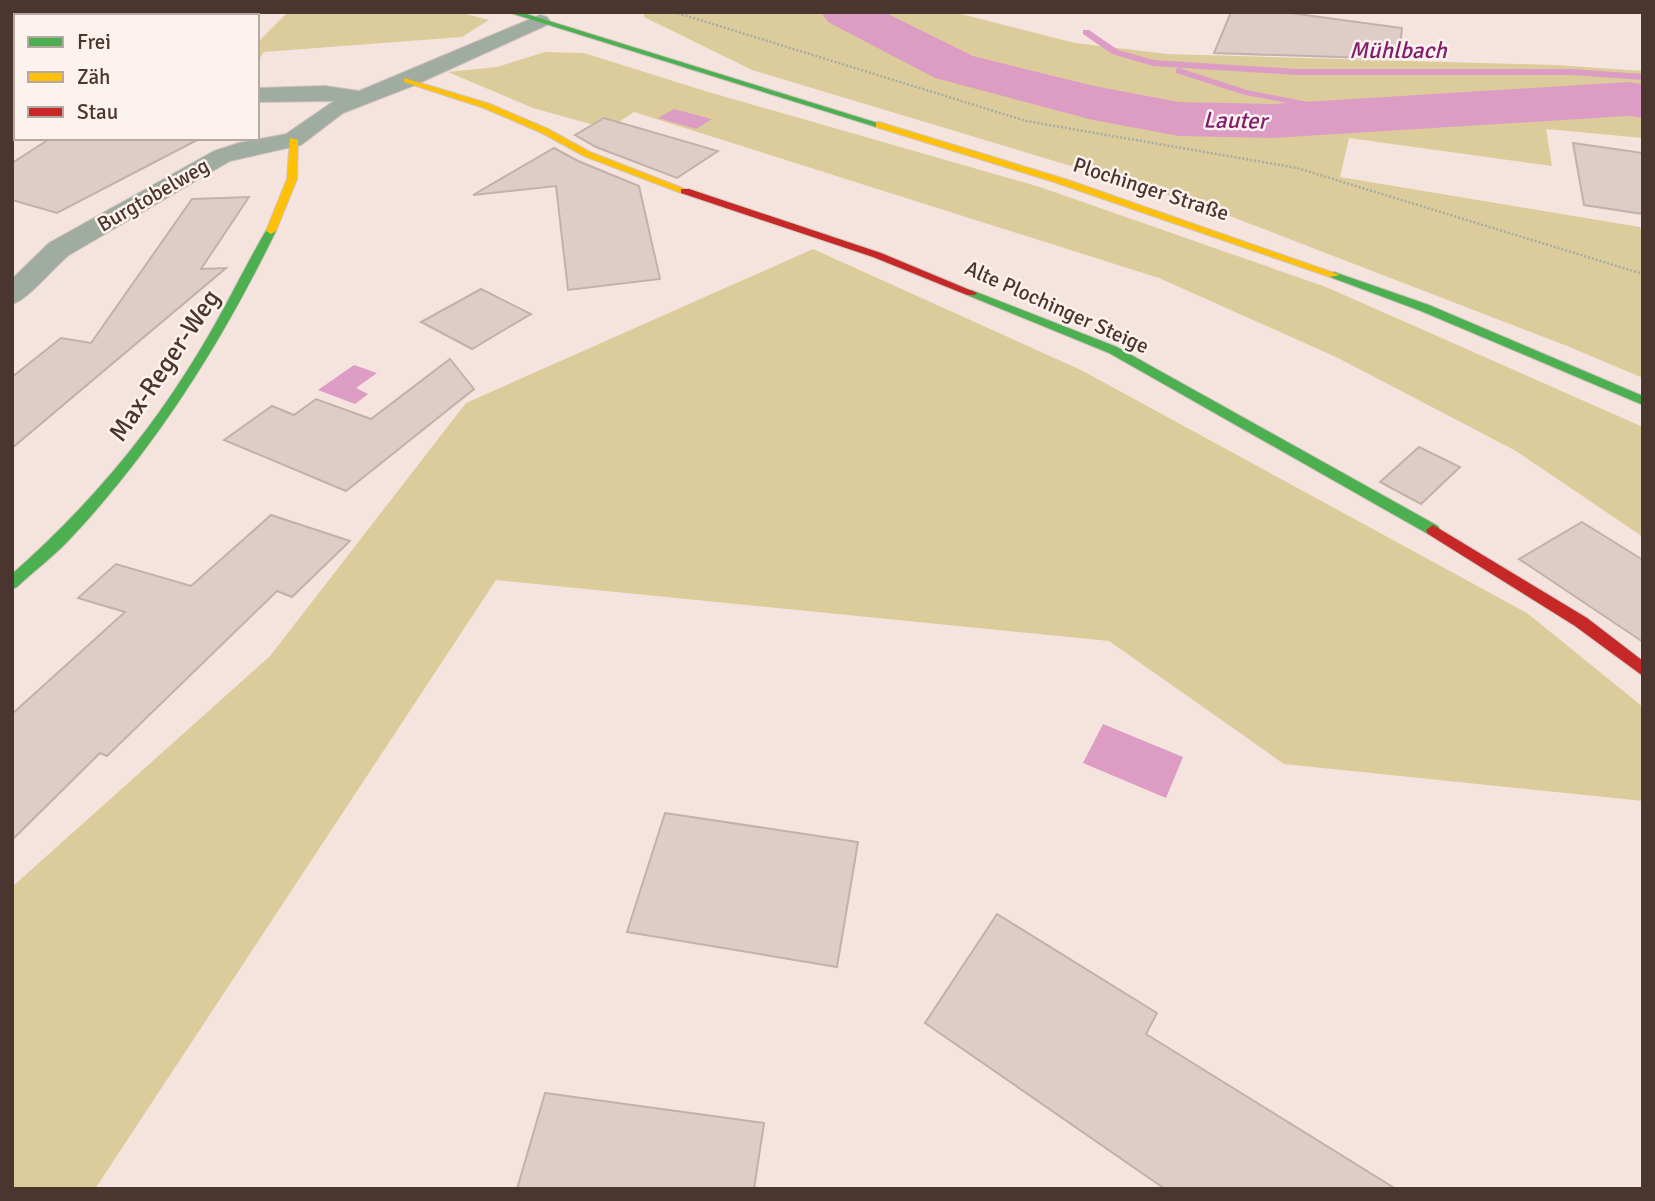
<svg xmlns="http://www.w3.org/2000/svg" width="1655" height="1201" viewBox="0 0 1655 1201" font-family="Signika,sans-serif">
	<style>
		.green { fill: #ddcc9b }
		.water { fill: #dc9cc4 }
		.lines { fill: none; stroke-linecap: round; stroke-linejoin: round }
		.stream { fill: #dc9cc4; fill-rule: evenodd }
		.river { fill: #dc9cc4; fill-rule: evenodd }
		.building { fill: #decdc7; stroke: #c1b1ab; stroke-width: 2 }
		.street-casing { stroke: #d1c2bd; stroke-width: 2 }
		.fast-casing { stroke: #d1c2bd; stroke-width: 2 }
		.slow-casing { stroke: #d1c2bd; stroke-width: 2 }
		.jam-casing { stroke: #d1c2bd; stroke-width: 2 }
		.path { stroke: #a5aca2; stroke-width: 2.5; stroke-dasharray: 2 2; stroke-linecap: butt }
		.street { fill: #a0aca1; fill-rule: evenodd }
		.fast { fill: #4caf50; fill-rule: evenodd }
		.slow { fill: #ffc107; fill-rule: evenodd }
		.jam { fill: #c62828; fill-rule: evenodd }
		.labels { text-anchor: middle; stroke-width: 5; stroke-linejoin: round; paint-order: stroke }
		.far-street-label { font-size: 21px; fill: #4a362f; stroke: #fcf2ee }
		.far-water-label { font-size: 23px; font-style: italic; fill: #821d6b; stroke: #fcf2ee }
		.street-label { font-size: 26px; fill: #4a362f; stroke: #fcf2ee }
	</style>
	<rect width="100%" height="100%" fill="#f5e4de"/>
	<!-- green -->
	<g class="green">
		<path d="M 288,12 L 459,12 L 489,20 L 462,37 L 264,52 L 257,62 L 257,43 Z"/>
		<path d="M 644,12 L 953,12 L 1075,43 L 1168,54 L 1555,65 L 1643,71 L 1643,138 L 1546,129 L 1552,166 L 1349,138 L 1340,177 L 1640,227 L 1643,236 L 1643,378 L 1567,346 L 1201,205 L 752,70 L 644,17 Z"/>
		<path d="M 545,52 L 584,53 L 705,91 L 1040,187 L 1326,287 L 1643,427 L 1643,537 L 1516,451 L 1338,358 L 1159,278 L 634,112 L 608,129 L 533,108 L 448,72 L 497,67 Z"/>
		<path d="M 813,249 L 1081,370 L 1527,613 L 1643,707 L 1643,801 L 1284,764 L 1109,641 L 496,580 L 95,1189 L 12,1189 L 12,887 L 270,656 L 466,403 Z"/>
	</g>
	<!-- water -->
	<g class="water">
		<path d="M 674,109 L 712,119 L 696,129 L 658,118 Z"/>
		<path d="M 354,365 L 377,373 L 356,388 L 368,394 L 355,404 L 318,390 Z"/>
		<path d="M 1103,724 L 1183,757 L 1166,798 L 1083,763 Z"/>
	</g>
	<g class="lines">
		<!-- stream -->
		<g class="stream">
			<path d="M 1083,30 L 1089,30 L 1118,50 L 1154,60 L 1296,69 L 1573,69 L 1643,74 L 1643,80 L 1573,75 L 1296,75 L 1153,66 L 1112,54 L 1083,34 Z"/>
			<path d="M 1179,68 L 1247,90 L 1374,115 L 1369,118 L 1245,95 L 1176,73 L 1176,69 Z"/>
		</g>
		<!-- river -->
		<path class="river" d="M 821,12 L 884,12 L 973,56 L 1094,86 L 1179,102 L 1272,104 L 1628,82 L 1643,84 L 1643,118 L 1628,116 L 1272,138 L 1179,136 L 1093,120 L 935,78 L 828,22 Z"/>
	</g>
	<!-- building -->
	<g class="building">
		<path d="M 1231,12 L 1283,12 L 1402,28 L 1399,59 L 1214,53 Z"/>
		<path d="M 604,118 L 718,151 L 677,178 L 596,147 L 575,135 Z"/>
		<path d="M 51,138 L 201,138 L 57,213 L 12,200 L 12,163 Z"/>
		<path d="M 1573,143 L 1643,153 L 1643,214 L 1584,205 Z"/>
		<path d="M 554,148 L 578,161 L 639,186 L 660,279 L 568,290 L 556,186 L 473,195 Z"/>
		<path d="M 249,197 L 201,269 L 226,268 L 12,448 L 12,377 L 61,338 L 91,343 L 192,199 Z"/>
		<path d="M 481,289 L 531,314 L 472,349 L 421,322 Z"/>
		<path d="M 450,359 L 474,389 L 346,491 L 224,440 L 272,406 L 294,415 L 316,399 L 371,419 Z"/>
		<path d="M 1419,447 L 1460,467 L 1421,504 L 1380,482 Z"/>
		<path d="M 271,515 L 350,541 L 292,597 L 277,591 L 107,756 L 100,753 L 12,840 L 12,714 L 125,612 L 78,598 L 116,564 L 191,586 Z"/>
		<path d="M 1582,522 L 1643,560 L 1643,642 L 1519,559 Z"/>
		<path d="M 665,813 L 858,842 L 837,967 L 627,932 Z"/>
		<path d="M 997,914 L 1157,1013 L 1146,1034 L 1396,1189 L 1165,1189 L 925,1023 Z"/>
		<path d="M 545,1093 L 764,1123 L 754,1189 L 517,1189 Z"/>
	</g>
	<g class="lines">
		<!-- street casing -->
		<g class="street-casing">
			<g id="street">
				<path d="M 540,15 L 547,17 L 550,21 L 547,25 L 415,85 L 343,113 L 301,145 L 230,161 L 69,255 C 54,267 27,301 12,304 L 12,279 L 49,243 L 214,151 L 239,143 L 286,134 L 334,101 L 257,102 L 257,88 L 325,86 L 359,91 Z"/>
				<rect x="12" y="93" width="4" height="14"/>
			</g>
		</g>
		<!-- fast casing -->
		<g class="fast-casing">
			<g id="fast">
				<path d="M 507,12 L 520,12 L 884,125 L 876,127 Z"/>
				<path d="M 267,229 L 276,231 C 221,344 155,449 69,540 C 53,557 34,571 17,587 L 12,589 L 12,574 C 86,509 149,435 200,350 C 224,311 244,268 267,229 Z"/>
				<path d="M 1334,272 L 1429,305 L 1643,396 L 1643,405 L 1421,311 L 1330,277 L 1328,275 Z"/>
				<path d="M 971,290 L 1117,347 L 1438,526 L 1440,530 L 1438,534 L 1428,534 L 1109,353 L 967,295 L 965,293 Z"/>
			</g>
		</g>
		<!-- slow casing -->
		<g class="slow-casing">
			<g id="slow">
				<path d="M 404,78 L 490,104 L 548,129 L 590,152 L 690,191 L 681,193 L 584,156 L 542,133 L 484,108 L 404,82 Z"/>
				<path d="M 879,122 L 1065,179 L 1340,275 L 1330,277 L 1057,183 L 876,127 L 876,123 Z"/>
				<path d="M 290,138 L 298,140 L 297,179 L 276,231 L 271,234 L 266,231 L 287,179 Z"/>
			</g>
		</g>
		<!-- jam casing -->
		<g class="jam-casing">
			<g id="jam">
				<path d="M 681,189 L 689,189 L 881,253 L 977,293 L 975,295 L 967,295 L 873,257 L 681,193 Z"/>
				<path d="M 1433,525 L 1587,618 L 1643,661 L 1643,676 L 1575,626 L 1428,534 L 1426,530 Z"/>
			</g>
		</g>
		<!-- path -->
		<g class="path">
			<path d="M 674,12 L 1026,121 L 1297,168 L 1643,274"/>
			<path d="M 52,16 L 57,12"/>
			<path d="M 12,49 L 16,46"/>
		</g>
		<!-- street -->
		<use href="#street" class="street"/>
		<!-- fast -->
		<use href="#fast" class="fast"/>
		<!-- slow -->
		<use href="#slow" class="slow"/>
		<!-- jam -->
		<use href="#jam" class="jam"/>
	</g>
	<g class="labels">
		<!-- far-street labels -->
		<g class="far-street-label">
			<text transform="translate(1151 189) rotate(18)" y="7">Plochinger Straße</text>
			<text transform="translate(153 195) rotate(-30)" y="7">Burgtobelweg</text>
			<text transform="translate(1057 307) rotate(24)" y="7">Alte Plochinger Steige</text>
		</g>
		<!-- far-water labels -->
		<g class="far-water-label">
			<text x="1398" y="58">Mühlbach</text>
			<text transform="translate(1235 120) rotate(1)" y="8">Lauter</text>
		</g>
		<!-- street labels -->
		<g class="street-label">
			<text transform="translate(164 365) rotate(-56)" y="9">Max-Reger-Weg</text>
		</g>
	</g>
	<!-- border -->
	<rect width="1655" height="1201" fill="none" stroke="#4a362f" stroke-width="28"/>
	<!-- legend -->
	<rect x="14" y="14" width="245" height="126" fill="#fcf2ee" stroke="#b5a7a2" stroke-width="2"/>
	<rect x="28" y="37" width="35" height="10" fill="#4caf50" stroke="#b5a7a2" stroke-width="2"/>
	<text x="77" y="49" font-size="21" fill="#4a362f">Frei</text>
	<rect x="28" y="72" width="35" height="10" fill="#ffc107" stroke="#b5a7a2" stroke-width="2"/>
	<text x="77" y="84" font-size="21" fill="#4a362f">Zäh</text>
	<rect x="28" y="107" width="35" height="10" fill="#c62828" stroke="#b5a7a2" stroke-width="2"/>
	<text x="77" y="119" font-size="21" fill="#4a362f">Stau</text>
</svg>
